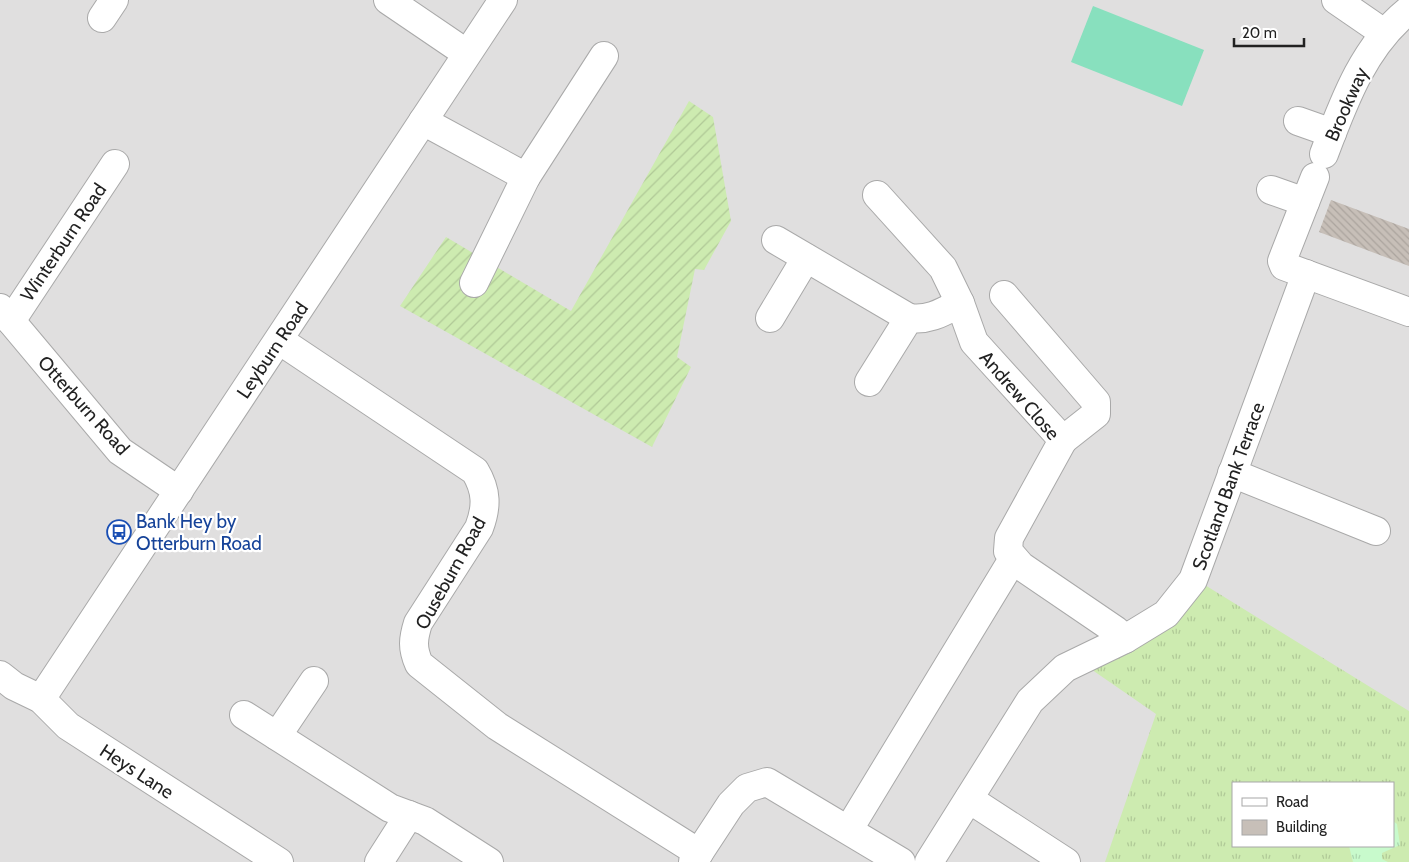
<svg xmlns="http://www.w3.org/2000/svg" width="1409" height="862" viewBox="0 0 1409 862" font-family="Cabin,sans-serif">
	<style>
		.residential { fill: #e0dfdf; fill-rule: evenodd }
		.grass { fill: url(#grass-tufts); fill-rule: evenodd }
		.park { fill: url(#park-tufts) }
		.garden { fill: url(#garden-furrows) }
		.pitch { fill: #88e0be }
		.building { fill: url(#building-back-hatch) }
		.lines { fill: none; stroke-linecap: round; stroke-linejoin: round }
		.minor-casing { stroke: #a9a9a9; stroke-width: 30 }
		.minor { stroke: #fff; stroke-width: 28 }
		.labels { text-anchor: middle; stroke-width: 4.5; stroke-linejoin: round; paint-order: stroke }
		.street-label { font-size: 19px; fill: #222; stroke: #fff }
		.transit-label { font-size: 19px; fill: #164399; stroke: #fff; text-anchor: start }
	</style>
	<defs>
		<pattern id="grass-tufts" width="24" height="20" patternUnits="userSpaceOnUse" patternTransform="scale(1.25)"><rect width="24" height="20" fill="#cdebb0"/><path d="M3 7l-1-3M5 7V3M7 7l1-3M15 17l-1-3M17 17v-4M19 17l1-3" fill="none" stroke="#b0c997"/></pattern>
		<pattern id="park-tufts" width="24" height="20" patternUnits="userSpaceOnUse" patternTransform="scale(1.25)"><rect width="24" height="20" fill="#c8facc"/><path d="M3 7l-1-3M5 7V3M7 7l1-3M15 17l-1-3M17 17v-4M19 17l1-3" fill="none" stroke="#acd6af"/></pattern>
		<pattern id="garden-furrows" width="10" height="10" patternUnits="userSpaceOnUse" patternTransform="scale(1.25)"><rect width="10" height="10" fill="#cdebb0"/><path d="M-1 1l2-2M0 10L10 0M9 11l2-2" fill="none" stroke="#b0c997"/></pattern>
		<pattern id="building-back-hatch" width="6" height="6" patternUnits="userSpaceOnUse" patternTransform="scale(1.25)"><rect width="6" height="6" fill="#c7bfb8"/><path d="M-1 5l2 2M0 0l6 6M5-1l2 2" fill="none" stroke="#aba49e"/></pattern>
	</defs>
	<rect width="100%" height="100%" fill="#f2efe9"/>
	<!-- residential -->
	<path class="residential" d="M 0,0 L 1409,0 L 1409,862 L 0,862 ZM 1233,783 L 1393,783 L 1393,846 L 1233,846 Z"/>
	<!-- grass -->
	<path class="grass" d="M 1200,582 L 1409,711 L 1409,862 L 1105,862 L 1156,714 L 1085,665 ZM 1233,783 L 1393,783 L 1393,846 L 1233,846 Z"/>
	<!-- park -->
	<path class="park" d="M 1393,821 L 1397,824 L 1400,845 L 1382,853 L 1382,859 L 1388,862 L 1353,862 L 1349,846 L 1393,846 Z"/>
	<!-- garden -->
	<path class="garden" d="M 689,101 L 713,117 L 731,221 L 704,270 L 695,269 L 677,357 L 691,367 L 652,447 L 400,306 L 446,237 L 571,311 Z"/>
	<!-- pitch -->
	<path class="pitch" d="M 1093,6 L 1204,50 L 1182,106 L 1071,62 Z"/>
	<!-- building -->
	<path class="building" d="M 1331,200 L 1409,229 L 1409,266 L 1319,232 Z"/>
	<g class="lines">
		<!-- minor casing -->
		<g class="minor-casing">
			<g id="minor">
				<path d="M 388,0 L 466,53"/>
				<path d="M 1336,0 L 1384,33"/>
				<path d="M 102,18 L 114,0"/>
				<path d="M 423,121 L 526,177 L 604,56"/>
				<path d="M 1298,121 L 1332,133"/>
				<path d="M 1324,154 C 1344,101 1364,46 1409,10"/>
				<path d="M 1315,177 L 1282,261 L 1284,266 L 1409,312"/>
				<path d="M 1271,190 L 1305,202"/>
				<path d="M 877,195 L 943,268 L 960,303"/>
				<path d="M 776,240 L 909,318"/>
				<path d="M 474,283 L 526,177"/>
				<path d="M 1004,295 L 1096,402 L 1096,414 L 1063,440"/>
				<path d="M 0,308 L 120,451 L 179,491"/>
				<path d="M 770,318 L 806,258"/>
				<path d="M 11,321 L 115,164"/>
				<path d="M 279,340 L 475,471 C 487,491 487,507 479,528 L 418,623 C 413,639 412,648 419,664 L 497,726 L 699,853"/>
				<path d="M 869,382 L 909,318 C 929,321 943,312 960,303 L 974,342 L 1063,440 L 1009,538 L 1008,551 L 1021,566 L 1115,630 L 1125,639"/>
				<path d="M 1232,473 L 1376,531"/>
				<path d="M 0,675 L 14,686 L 41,699 L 68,726 L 279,862"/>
				<path d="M 41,699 L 503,0"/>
				<path d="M 244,715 L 390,808 L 425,821 L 489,862"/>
				<path d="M 277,736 L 314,681"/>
				<path d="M 969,799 L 1066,862"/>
				<path d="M 849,829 L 1013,559"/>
				<path d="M 379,862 L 409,815"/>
				<path d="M 693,862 L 731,804 L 747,788 L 767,782 L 901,862"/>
				<path d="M 929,862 L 1030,701 L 1065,668 L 1125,639 L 1166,614 L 1193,580 L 1306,274"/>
			</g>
		</g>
		<!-- minor -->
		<use href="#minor" class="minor"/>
	</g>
	<!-- icons -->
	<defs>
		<g id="bus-ring" transform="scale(1.25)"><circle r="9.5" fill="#fff" stroke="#1a4fb4" stroke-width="1.5"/><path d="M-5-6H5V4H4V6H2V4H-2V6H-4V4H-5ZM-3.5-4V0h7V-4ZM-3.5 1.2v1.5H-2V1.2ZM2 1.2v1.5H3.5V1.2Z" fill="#1a4fb4"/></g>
	</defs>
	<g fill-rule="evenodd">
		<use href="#bus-ring" x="119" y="532"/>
	</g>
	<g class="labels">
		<!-- street labels -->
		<g class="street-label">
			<text transform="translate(1346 104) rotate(-66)" y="7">Brookway</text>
			<text transform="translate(63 242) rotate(-56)" y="7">Winterburn Road</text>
			<text transform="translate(272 350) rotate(-56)" y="7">Leyburn Road</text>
			<text transform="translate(1020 395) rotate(49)" y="7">Andrew Close</text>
			<text transform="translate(84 405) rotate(48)" y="7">Otterburn Road</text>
			<text transform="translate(1228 486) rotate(-70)" y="7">Scotland Bank Terrace</text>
			<text transform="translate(450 573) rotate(-61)" y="7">Ouseburn Road</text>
			<text transform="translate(137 771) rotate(33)" y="7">Heys Lane</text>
		</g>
		<!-- transit labels -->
		<g class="transit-label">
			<text x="136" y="528">Bank Hey by<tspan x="136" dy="22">Otterburn Road</tspan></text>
		</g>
	</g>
	<!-- legend -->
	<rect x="1232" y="782" width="162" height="65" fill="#ffffff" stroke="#a7a7a7"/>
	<rect x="1242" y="798" width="25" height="8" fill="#ffffff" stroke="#a7a7a7"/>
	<text x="1276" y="807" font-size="15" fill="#222222">Road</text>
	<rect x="1242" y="820" width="25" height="15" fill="#c7bfb8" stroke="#a7a7a7"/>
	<text x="1276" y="832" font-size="15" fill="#222222">Building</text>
	<!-- scale -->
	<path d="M1234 38v8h70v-8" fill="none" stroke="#222222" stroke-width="2.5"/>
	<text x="1242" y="38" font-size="15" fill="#222222" stroke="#ffffff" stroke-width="4" paint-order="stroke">20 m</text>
</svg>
